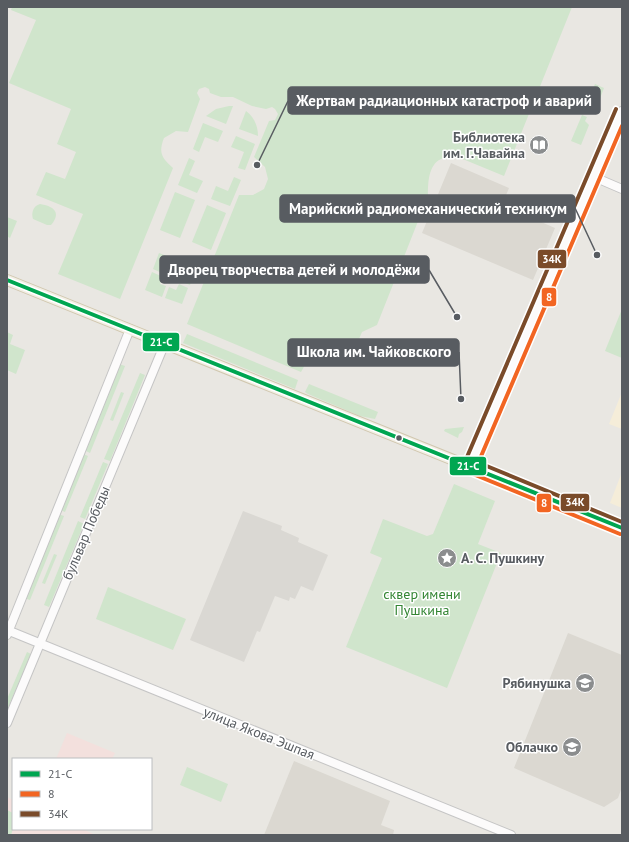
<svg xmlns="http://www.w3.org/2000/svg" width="629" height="842" viewBox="0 0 629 842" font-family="'PT Sans',sans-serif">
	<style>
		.commercial { fill: #f5edd9 }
		.industrial { fill: #dad8d3 }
		.education { fill: #dbd8d1 }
		.medical { fill: #f3e0dd }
		.green { fill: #d0e5cc }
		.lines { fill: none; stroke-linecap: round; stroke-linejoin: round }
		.minor-casing { stroke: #c5c5c5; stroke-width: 10 }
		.major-casing { stroke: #d1c7af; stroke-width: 12 }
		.minor { stroke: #fcfbfb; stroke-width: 8 }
		.major { stroke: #f2efe5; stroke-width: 10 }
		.bus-1-casing { stroke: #fff; stroke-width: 7 }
		.bus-2-casing { stroke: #fff; stroke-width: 7 }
		.bus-3-casing { stroke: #fff; stroke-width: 7 }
		.bus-1 { stroke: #00a651; stroke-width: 4 }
		.bus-2 { stroke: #f26522; stroke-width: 4 }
		.bus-3 { stroke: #7a4b2a; stroke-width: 4 }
		.bus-dot { fill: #585c61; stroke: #fff; stroke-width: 1.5 }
		.labels { text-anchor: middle; stroke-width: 3; stroke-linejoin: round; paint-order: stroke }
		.poi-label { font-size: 14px; font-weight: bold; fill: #585c61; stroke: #fff; text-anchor: end }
		.street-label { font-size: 14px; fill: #585c61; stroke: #fff }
		.park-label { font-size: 14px; fill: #338533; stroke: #fff }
		.leader { fill: none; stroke: #585c61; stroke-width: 1.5 }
		.callout-dot { fill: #585c61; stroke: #fff; stroke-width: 1.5 }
		.callout { fill: #585c61; stroke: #585c61; stroke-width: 1.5 }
		.callout-label { font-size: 15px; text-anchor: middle; font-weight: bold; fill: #fff }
		.line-badge { stroke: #fff; stroke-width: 1.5 }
		.badge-label { font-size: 11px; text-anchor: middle; font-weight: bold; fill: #fff }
	</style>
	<rect width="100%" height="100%" fill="#e9e7e2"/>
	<!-- commercial -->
	<g class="commercial">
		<path d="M 622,392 L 622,429 L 609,424 Z"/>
		<path d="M 622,472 L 622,508 L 610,503 Z"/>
	</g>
	<!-- industrial -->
	<path class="industrial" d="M 243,511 L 282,526 L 281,530 L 299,538 L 298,542 L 328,555 L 313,591 L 301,586 L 295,599 L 290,597 L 289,601 L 275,596 L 260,632 L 257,631 L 244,662 L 190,640 Z"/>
	<!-- education -->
	<g class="education">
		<path d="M 451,163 L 509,188 L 502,205 L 555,228 L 533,280 L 422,233 Z"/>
		<path d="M 568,633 L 622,655 L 622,787 L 618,798 L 604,807 L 514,768 Z"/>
		<path d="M 294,761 L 390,801 L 381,825 L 394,830 L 393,835 L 264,835 Z"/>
	</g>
	<!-- medical -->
	<g class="medical">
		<path d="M 67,733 L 115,753 L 112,759 L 56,759 Z"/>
		<path d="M 7,797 L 13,800 L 13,829 L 83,829 L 95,835 L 7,835 Z"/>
	</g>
	<!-- green -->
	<g class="green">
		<path d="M 12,7 L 572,7 L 504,176 L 453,155 C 449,156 445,157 441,159 C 428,165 428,184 428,196 L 377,325 L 362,332 L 353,353 L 316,353 L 306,363 L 301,372 L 187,324 L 239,195 L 253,195 L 264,189 L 268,179 L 265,167 L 254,157 L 269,121 L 275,120 L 278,114 L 275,109 L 272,107 L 266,109 L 252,106 L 233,97 L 221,97 L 210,93 L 209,89 L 205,87 L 199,89 L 197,93 L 200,99 L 188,132 L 176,131 L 164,138 C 158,153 162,158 173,168 L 120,299 L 58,274 L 83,214 L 36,195 L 46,172 L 65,179 L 76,152 L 57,144 L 71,109 L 9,83 L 36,20 L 11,10 Z"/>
		<path d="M 595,84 L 604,88 L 596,109 L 593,108 L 590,109 L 589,112 L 584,110 Z"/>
		<path d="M 229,106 L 233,106 L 226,124 L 206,116 L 216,109 Z"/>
		<path d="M 246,111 C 254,117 258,126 258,136 L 239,129 Z"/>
		<path d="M 582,115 L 587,117 L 585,121 L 589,125 L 581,145 L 571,141 Z"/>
		<path d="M 203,123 L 223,131 L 218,142 L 205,137 L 199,152 L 193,149 Z"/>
		<path d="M 236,136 L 255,144 L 245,170 L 238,168 L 244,152 L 231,147 Z"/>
		<path d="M 189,158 L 195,161 L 189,175 L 203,181 L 197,193 L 178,185 Z"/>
		<path d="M 234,177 L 241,180 L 230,206 L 211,199 L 216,186 L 228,191 Z"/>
		<path d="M 175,192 L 195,200 L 180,238 L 160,230 Z"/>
		<path d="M 40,204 C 53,206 62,212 51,225 L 47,225 L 33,219 C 31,213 33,206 40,204 Z"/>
		<path d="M 207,205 L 226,213 L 211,250 L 192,242 Z"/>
		<path d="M 7,217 L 17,221 L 10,238 L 7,236 Z"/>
		<path d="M 159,253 L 177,260 L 173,270 L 166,267 L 164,274 L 153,269 Z"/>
		<path d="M 179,261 L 196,268 L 190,285 L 179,281 L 182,273 L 175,271 Z"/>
		<path d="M 152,272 L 163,277 L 160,284 L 166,286 L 162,297 L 145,290 Z"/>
		<path d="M 179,284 L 188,288 L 182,304 L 165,298 L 169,287 L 176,290 Z"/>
		<path d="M 622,309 L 622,358 L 605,351 Z"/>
		<path d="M 7,332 L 13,335 L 10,344 L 25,350 L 16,374 L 7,370 Z"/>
		<path d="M 187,334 L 298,380 L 295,389 L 183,343 Z"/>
		<path d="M 119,364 L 125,366 L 90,453 L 84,450 Z"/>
		<path d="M 140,373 L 145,375 L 110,461 L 104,459 Z"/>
		<path d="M 309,384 L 378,412 L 375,419 L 360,416 L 308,394 L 305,392 Z"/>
		<path d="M 121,392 L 124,393 L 113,421 L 110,420 Z"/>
		<path d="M 464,427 L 462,432 L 459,434 L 458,438 L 444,431 L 445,429 Z"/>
		<path d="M 83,454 L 88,456 L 65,512 L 60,510 Z"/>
		<path d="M 103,462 L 108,464 L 85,519 L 80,517 Z"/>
		<path d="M 454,484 L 495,501 L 478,544 L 501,553 L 447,688 L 346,647 L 382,558 L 370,553 L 383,519 L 427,536 L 433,534 Z"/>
		<path d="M 58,514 L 64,516 L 30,600 L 24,598 Z"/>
		<path d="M 78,521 L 84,524 L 49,607 L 44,605 Z"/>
		<path d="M 54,554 L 57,555 L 45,584 L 42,583 Z"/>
		<path d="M 108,587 L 186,619 L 173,650 L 96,619 Z"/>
		<path d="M 27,652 L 31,654 L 7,710 L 7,699 Z"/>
		<path d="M 187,767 L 228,784 L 221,802 L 180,785 Z"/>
		<path d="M 7,810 L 13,813 L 13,829 L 11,835 L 7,835 Z"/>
	</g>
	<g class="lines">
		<!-- minor casing -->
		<g class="minor-casing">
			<g id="minor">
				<path d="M 594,177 L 622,189"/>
				<path d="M 470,466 L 622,111"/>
				<path d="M 7,630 L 511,835"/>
				<path d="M 7,635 L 130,329"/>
				<path d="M 7,723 L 165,343"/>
			</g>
		</g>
		<!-- major casing -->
		<g class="major-casing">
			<path id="major" d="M 7,280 L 622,528"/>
		</g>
		<!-- minor -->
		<use href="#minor" class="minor"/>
		<!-- major -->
		<use href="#major" class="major"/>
		<!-- bus-1 casing -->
		<g class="bus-1-casing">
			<path id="bus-1" d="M 7,280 L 622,528"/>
		</g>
		<!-- bus-2 casing -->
		<g class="bus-2-casing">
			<g id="bus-2">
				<path d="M 476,468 L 622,126"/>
				<path d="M 468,472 L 620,534"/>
			</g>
		</g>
		<!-- bus-3 casing -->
		<g class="bus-3-casing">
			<g id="bus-3">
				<path d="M 472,460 L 622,522"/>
				<path d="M 464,464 L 616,109"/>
			</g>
		</g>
		<!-- bus-1 -->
		<use href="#bus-1" class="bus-1"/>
		<!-- bus-2 -->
		<use href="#bus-2" class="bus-2"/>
		<!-- bus-3 -->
		<use href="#bus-3" class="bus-3"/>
	</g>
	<!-- icons -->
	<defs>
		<g id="library-disc" transform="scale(1)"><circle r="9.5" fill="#8b8d8e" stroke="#fff"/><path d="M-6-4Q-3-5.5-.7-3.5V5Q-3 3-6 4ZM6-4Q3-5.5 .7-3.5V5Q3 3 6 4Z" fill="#fff"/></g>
		<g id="sight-disc" transform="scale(1)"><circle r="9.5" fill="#8b8d8e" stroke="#fff"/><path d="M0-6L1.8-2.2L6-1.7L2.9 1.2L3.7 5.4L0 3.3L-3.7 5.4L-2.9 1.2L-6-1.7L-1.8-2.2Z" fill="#fff"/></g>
		<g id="school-disc" transform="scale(1)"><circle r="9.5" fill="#8b8d8e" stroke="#fff"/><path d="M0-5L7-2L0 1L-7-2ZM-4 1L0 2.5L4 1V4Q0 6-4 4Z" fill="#fff"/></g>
	</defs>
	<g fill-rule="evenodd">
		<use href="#library-disc" x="539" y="145"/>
		<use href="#sight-disc" x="447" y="558"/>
		<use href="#school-disc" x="585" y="683"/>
		<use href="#school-disc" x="572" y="747"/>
	</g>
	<!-- markers -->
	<circle class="bus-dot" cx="399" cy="438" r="3.5"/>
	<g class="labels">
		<!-- poi labels -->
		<g class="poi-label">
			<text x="525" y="142">Библиотека<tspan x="525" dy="16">им. Г.Чавайна</tspan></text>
			<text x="461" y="563" text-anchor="start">А. С. Пушкину</text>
			<text x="571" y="688">Рябинушка</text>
			<text x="558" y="752">Облачко</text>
		</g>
		<!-- street labels -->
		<g class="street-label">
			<text transform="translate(86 533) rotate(-67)" y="5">бульвар Победы</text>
			<text transform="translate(259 733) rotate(22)" y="5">улица Якова Эшпая</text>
		</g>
		<!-- park labels -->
		<g class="park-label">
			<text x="422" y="599">сквер имени<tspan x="422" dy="16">Пушкина</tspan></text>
		</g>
	</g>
	<!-- callouts -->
	<path class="leader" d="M257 165L288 101M597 255L575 208M457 317L429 270M461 399L459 352"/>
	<g class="callout-dot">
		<circle cx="257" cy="165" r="4"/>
		<circle cx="597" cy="255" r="4"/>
		<circle cx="457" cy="317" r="4"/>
		<circle cx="461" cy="399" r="4"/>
	</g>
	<g class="callout">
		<rect x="288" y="87" width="312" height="27" rx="4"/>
		<rect x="280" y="195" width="295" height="27" rx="4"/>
		<rect x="160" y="256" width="269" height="27" rx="4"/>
		<rect x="288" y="339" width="171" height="27" rx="4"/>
	</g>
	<g class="callout-label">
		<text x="444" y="106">Жертвам радиационных катастроф и аварий</text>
		<text x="428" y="214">Марийский радиомеханический техникум</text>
		<text x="294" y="275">Дворец творчества детей и молодёжи</text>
		<text x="374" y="357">Школа им. Чайковского</text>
	</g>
	<g class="line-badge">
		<rect x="537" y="249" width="30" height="20" rx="4" fill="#7a4b2a"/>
		<rect x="541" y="287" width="16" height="20" rx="4" fill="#f26522"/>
		<rect x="142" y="332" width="38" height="20" rx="4" fill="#00a651"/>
		<rect x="449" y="456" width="38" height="20" rx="4" fill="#00a651"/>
		<rect x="560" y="493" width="30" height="19" rx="4" fill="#7a4b2a"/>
		<rect x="536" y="493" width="16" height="20" rx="4" fill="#f26522"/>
	</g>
	<g class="badge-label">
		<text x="552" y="263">34К</text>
		<text x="549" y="301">8</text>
		<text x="161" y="346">21-С</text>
		<text x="468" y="470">21-С</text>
		<text x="575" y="506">34К</text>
		<text x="544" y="507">8</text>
	</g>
	<!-- border -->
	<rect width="629" height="842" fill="none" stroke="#585c61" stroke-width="16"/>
	<!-- legend -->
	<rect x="12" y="758" width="140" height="72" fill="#ffffff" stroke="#bcbec0"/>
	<rect x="20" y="771" width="20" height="6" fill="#00a651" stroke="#bcbec0"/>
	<text x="48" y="778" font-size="12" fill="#585c61">21-С</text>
	<rect x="20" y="791" width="20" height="6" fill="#f26522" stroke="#bcbec0"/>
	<text x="48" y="798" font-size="12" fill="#585c61">8</text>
	<rect x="20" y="811" width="20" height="6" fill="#7a4b2a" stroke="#bcbec0"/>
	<text x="48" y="818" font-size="12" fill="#585c61">34К</text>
</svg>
